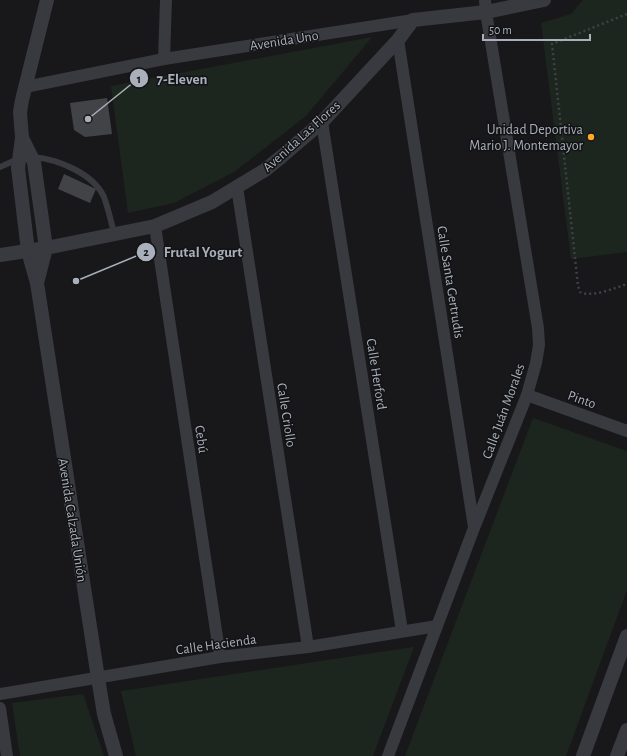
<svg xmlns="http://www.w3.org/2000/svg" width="627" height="756" viewBox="0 0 627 756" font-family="'Alegreya Sans',sans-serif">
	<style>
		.green { fill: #1d261e }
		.building { fill: #424347 }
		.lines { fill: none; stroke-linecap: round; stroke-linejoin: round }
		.path { stroke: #3e4147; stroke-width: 2.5; stroke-dasharray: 2 3; stroke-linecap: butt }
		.service { stroke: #383a40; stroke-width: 6 }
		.minor { stroke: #383a40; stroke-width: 12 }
		.tertiary { stroke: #383a40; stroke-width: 14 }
		.poi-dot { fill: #ffa82b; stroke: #131315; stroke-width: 1.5 }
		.labels { text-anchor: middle; stroke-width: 3; stroke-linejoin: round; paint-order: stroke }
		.street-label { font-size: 14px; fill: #a9b0bb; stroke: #131315 }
		.poi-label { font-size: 14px; fill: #a9b0bb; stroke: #131315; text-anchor: end }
		.leader { fill: none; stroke: #a9b0bb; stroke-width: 1.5 }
		.callout-dot { fill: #a9b0bb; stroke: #131315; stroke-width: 1.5 }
		.mark-label { font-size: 12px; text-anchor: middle; font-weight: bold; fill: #111 }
		.callout-label { font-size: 15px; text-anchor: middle; font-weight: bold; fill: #a9b0bb; stroke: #131315; stroke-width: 3; stroke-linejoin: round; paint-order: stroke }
	</style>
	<rect width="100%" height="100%" fill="#18181a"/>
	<!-- green -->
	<g class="green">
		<path d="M 583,0 L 627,0 L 627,252 L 571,259 L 541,23 L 571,14 Z"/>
		<path d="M 372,37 L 306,116 L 234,172 L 174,203 L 128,213 L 111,86 Z"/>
		<path d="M 533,418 L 627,451 L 627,590 L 566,756 L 405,756 Z"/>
		<path d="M 414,647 L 373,756 L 136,756 L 121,691 Z"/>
		<path d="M 83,694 L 104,756 L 20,756 L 12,703 Z"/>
	</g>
	<!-- building -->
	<g class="building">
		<path d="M 107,98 L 112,134 L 85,137 L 74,130 L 70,103 Z"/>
		<path d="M 64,174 L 96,189 L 90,203 L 58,189 Z"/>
	</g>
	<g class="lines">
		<!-- path -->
		<path class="path" d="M 627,14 L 552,44 L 578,286 L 580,292 C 591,298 615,288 627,284"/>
		<!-- service -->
		<g class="service">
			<path d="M 33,157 C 57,159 93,173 104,197 C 108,208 111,221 114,233"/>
			<path d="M 0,167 L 18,159"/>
		</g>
		<!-- minor -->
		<g class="minor">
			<path d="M 398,40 L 474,527"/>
			<path d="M 164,59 L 166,0"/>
			<path d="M 25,87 L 164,59 L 413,20"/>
			<path d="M 322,122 L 402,631"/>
			<path d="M 237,187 L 308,647"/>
			<path d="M 155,226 L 220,657"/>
			<path d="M 527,395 L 627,431"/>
			<path d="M 0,694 L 220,657 L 308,647 L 437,626"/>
			<path d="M 0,708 L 7,756"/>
			<path d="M 388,756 L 474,528 L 527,395 L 536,363 L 539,345 L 538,328 L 486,12 L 485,0"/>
		</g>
		<!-- tertiary -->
		<g class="tertiary">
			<path d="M 47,0 L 22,100 L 20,112 L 22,138 L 18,168 L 28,251 L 37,283 L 98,678 L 104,714 L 116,756"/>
			<path d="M 22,138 L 34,162 L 46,248 L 37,283"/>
			<path d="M 0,255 L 46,248 L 155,226 L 212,202 L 265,170 L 281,157 L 322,122 L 398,40 L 413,20 L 486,12 L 544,0"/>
			<path d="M 583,756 L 627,636"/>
			<path d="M 617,756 L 627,730"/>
		</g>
	</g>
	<!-- markers -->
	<circle class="poi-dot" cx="591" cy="137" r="4"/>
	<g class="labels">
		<!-- street labels -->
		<g class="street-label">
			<text transform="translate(284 40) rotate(-9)" y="5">Avenida Uno</text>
			<text transform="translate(301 136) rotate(-42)" y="5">Avenida Las Flores</text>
			<text transform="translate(451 282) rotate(81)" y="5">Calle Santa Gertrudis</text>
			<text transform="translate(377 374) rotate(81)" y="5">Calle Herford</text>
			<text transform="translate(582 399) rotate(20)" y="5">Pinto</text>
			<text transform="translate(503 411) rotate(-70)" y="5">Calle Juán Morales</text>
			<text transform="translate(287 415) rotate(81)" y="5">Calle Criollo</text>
			<text transform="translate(202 439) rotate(82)" y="5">Cebú</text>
			<text transform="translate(73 520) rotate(81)" y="5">Avenida Calzada Unión</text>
			<text transform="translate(216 644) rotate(-8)" y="5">Calle Hacienda</text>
		</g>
		<!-- poi labels -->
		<g class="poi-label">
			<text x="583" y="134">Unidad Deportiva<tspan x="583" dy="16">Mario J. Montemayor</tspan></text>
		</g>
	</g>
	<!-- callouts -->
	<path class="leader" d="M88 119L139 78M76 281L146 252"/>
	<g class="callout-dot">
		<circle cx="88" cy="119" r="4"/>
		<circle cx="76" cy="281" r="4"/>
		<circle cx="139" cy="78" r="10"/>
		<circle cx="146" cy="252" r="10"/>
	</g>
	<g class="mark-label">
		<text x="139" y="83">1</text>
		<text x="146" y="256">2</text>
	</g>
	<g class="callout-label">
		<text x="182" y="84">7-Eleven</text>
		<text x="203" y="257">Frutal Yogurt</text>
	</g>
	<!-- scale -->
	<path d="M483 34v6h107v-6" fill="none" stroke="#a9b0bb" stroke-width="2"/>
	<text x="489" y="34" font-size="12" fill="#a9b0bb" stroke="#131315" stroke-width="3" paint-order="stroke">50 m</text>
</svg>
